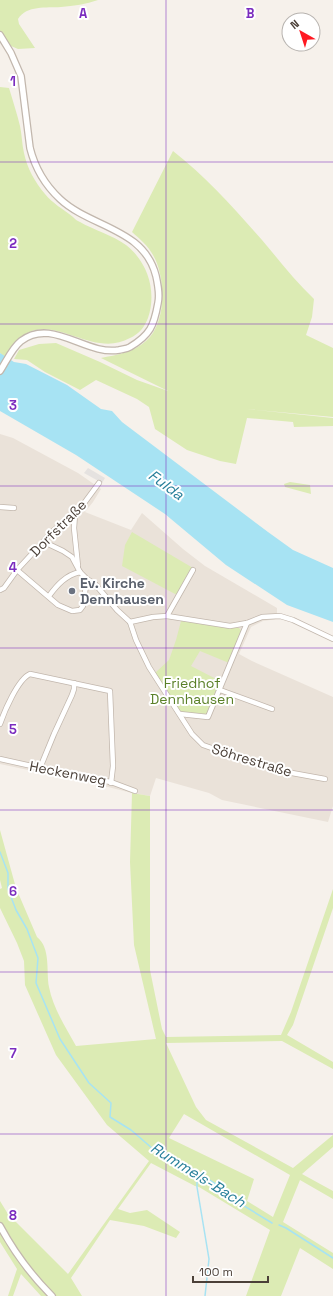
<svg xmlns="http://www.w3.org/2000/svg" width="333" height="1296" viewBox="0 0 333 1296" font-family="'Space Grotesk',sans-serif">
	<style>
		.residential { fill: #eae2d9 }
		.green { fill: #dcebb4; fill-rule: evenodd }
		.parking { fill: #e5e2e0 }
		.water { fill: #a7e3f3 }
		.lines { fill: none; stroke-linecap: round; stroke-linejoin: round }
		.stream { stroke: #a7e3f3; stroke-width: 1.5 }
		.minor-casing { stroke: #c2b7ad; stroke-width: 6 }
		.tertiary-casing { stroke: #c2b7ad; stroke-width: 8 }
		.minor { stroke: #fff; stroke-width: 4.5 }
		.tertiary { stroke: #fff; stroke-width: 5.5 }
		.grid { fill: none; stroke: #7b2cbf; stroke-width: 1; stroke-opacity: 0.55 }
		.worship-dot { fill: #6b7280; stroke: #fff; stroke-width: 1.5 }
		.labels { text-anchor: middle; stroke-width: 4; stroke-linejoin: round; paint-order: stroke }
		.street-label { font-size: 14px; fill: #4b4038; stroke: #fff }
		.worship-label { font-size: 14px; font-weight: bold; fill: #5b616d; stroke: #fff; text-anchor: start }
		.park-label { font-size: 14px; fill: #5a8028; stroke: #fff }
		.water-label { font-size: 15px; font-style: italic; fill: #277f9a; stroke: #fff }
		.grid-label { font-size: 13px; text-anchor: middle; font-weight: bold; fill: #7b2cbf; stroke: #fff; stroke-width: 4; stroke-linejoin: round; paint-order: stroke }
	</style>
	<rect width="100%" height="100%" fill="#f6f1eb"/>
	<!-- residential -->
	<path class="residential" d="M 0,434 L 13,438 L 78,473 L 101,489 L 93,502 L 85,512 L 131,530 L 142,513 L 183,549 L 205,566 L 277,608 L 277,619 L 263,621 L 251,627 L 239,654 L 252,661 L 333,697 L 333,806 L 328,822 L 222,800 L 209,793 L 156,778 L 150,796 L 132,793 L 108,787 L 0,764 Z"/>
	<!-- green -->
	<g class="green">
		<path d="M 0,0 L 98,0 C 86,4 74,6 61,7 C 46,8 27,5 18,19 L 19,24 L 35,48 L 18,49 L 11,46 L 0,31 Z"/>
		<path d="M 0,87 L 9,88 C 13,101 17,114 20,126 C 22,135 22,145 24,153 C 27,168 35,182 45,194 C 52,203 63,209 73,217 C 75,219 77,221 80,222 C 94,230 112,235 126,245 C 148,262 157,292 148,318 C 144,328 139,334 130,338 C 86,363 40,293 5,357 L 0,353 Z"/>
		<path d="M 173,151 C 206,177 234,208 262,240 C 279,260 295,281 314,299 L 312,317 L 306,335 L 333,348 L 333,417 L 247,409 L 333,418 L 333,426 L 294,427 L 293,422 L 247,418 L 236,464 L 220,461 L 187,450 L 155,429 L 149,407 L 137,399 L 96,380 L 80,390 L 45,372 L 27,360 L 14,359 L 19,350 L 39,344 L 56,343 L 100,362 L 137,380 L 168,391 L 101,358 C 116,355 134,352 146,341 C 167,323 166,277 153,255 C 148,246 140,239 132,232 Z"/>
		<path d="M 290,482 L 310,485 L 311,494 L 285,487 L 284,484 Z"/>
		<path d="M 132,532 L 193,568 L 177,595 L 122,566 L 125,545 Z"/>
		<path d="M 181,621 L 239,628 L 242,632 L 229,663 L 200,651 L 191,666 L 220,681 L 206,715 L 180,713 L 155,673 L 169,660 L 176,640 Z"/>
		<path d="M 132,793 L 150,796 L 150,970 L 162,1029 L 166,1037 L 281,1035 L 291,1012 L 333,889 L 333,908 L 293,1025 L 287,1035 L 333,1062 L 333,1069 L 282,1041 L 166,1043 L 196,1107 L 206,1120 L 293,1168 L 333,1135 L 333,1147 L 302,1174 L 333,1191 L 333,1199 L 300,1180 L 283,1222 L 333,1253 L 333,1269 L 300,1248 L 281,1296 L 246,1296 L 270,1230 L 199,1187 L 195,1186 L 151,1163 L 118,1209 L 130,1213 L 147,1210 L 180,1232 L 176,1238 L 144,1226 L 110,1220 L 71,1278 L 82,1296 L 41,1296 L 21,1274 L 13,1296 L 8,1296 L 17,1269 L 0,1242 L 0,1201 L 8,1214 L 68,1274 L 149,1161 L 107,1125 L 56,1055 L 25,985 L 24,961 L 17,943 L 0,908 L 0,889 L 2,888 L 0,880 L 0,830 L 16,888 L 37,937 C 51,948 46,971 49,987 C 53,1008 66,1028 76,1046 L 156,1039 L 134,945 L 130,862 ZM 184,1114 L 290,1175 L 273,1217 L 247,1201 L 254,1179 L 169,1138 Z"/>
	</g>
	<!-- parking -->
	<path class="parking" d="M 88,468 L 105,478 L 102,483 L 84,473 Z"/>
	<!-- water -->
	<path class="water" d="M 0,353 L 14,362 L 26,364 L 67,385 L 101,409 L 112,411 L 122,422 L 268,532 L 293,550 L 333,568 L 333,622 L 287,605 L 226,565 L 165,514 L 76,455 L 0,411 Z"/>
	<g class="lines">
		<!-- stream -->
		<g class="stream">
			<path d="M 0,852 L 8,873 L 8,889 L 16,910 L 27,929 L 38,958 L 36,983 L 60,1039 L 89,1083 L 111,1103 L 110,1117 L 131,1130 L 160,1155 L 186,1165 L 228,1192 L 231,1198 L 272,1223"/>
			<path d="M 197,1173 L 197,1187 L 209,1259 L 205,1296"/>
			<path d="M 279,1225 L 286,1228 L 333,1258"/>
		</g>
		<!-- minor casing -->
		<g class="minor-casing">
			<g id="minor">
				<path d="M 0,507 L 14,508"/>
				<path d="M 75,514 L 74,528 L 78,566"/>
				<path d="M 44,542 L 63,551 L 72,557 L 80,572 L 87,579 L 95,584 L 117,610 L 130,622 L 136,640 L 149,667 L 192,734 L 203,745 L 243,759 L 292,773 L 325,779"/>
				<path d="M 17,570 L 58,605 L 72,611 L 80,610 L 83,606 L 87,579"/>
				<path d="M 0,590 L 4,588 L 17,570 L 54,530 L 79,510 L 99,483"/>
				<path d="M 49,596 C 57,585 66,575 80,572"/>
				<path d="M 167,616 L 230,626 L 247,623 L 262,617 L 280,616 L 293,620 L 333,639"/>
				<path d="M 130,622 L 153,617 L 167,616 L 193,570"/>
				<path d="M 220,690 L 272,709"/>
				<path d="M 180,714 L 208,717 L 247,623"/>
				<path d="M 0,724 C 4,712 18,679 30,674 L 110,691 L 113,766 L 111,783"/>
				<path d="M 0,759 L 77,776 L 111,782 L 135,791"/>
				<path d="M 40,768 L 54,734 L 72,695 L 74,689 L 74,683"/>
			</g>
		</g>
		<!-- tertiary casing -->
		<g class="tertiary-casing">
			<g id="tertiary">
				<path d="M 0,35 L 11,53 L 21,76 L 30,148 C 35,168 45,185 60,199 C 91,228 144,228 156,276 C 158,285 160,294 158,303 C 154,326 150,335 130,347 C 127,349 123,349 119,350 C 86,356 52,317 21,341 C 12,348 6,362 0,371"/>
				<path d="M 0,1226 C 14,1252 31,1275 52,1296"/>
			</g>
		</g>
		<!-- minor -->
		<use href="#minor" class="minor"/>
		<!-- tertiary -->
		<use href="#tertiary" class="tertiary"/>
	</g>
	<!-- grid -->
	<path class="grid" d="M 166,0 L 166,1296M 0,162 L 333,162M 0,324 L 333,324M 0,486 L 333,486M 0,648 L 333,648M 0,810 L 333,810M 0,972 L 333,972M 0,1134 L 333,1134"/>
	<!-- markers -->
	<circle class="worship-dot" cx="72" cy="591" r="4"/>
	<g class="labels">
		<!-- street labels -->
		<g class="street-label">
			<text transform="translate(58 528) rotate(-45)" y="5">Dorfstraße</text>
			<text transform="translate(252 760) rotate(17)" y="5">Söhrestraße</text>
			<text transform="translate(68 773) rotate(11)" y="5">Heckenweg</text>
		</g>
		<!-- worship labels -->
		<g class="worship-label">
			<text x="80" y="588">Ev. Kirche<tspan x="80" dy="16">Dennhausen</tspan></text>
		</g>
		<!-- park labels -->
		<g class="park-label">
			<text x="192" y="688">Friedhof<tspan x="192" dy="16">Dennhausen</tspan></text>
		</g>
		<!-- water labels -->
		<g class="water-label">
			<text transform="translate(166 485) rotate(36)" y="5">Fulda</text>
			<text transform="translate(198 1175) rotate(32)" y="5">Rummels-Bach</text>
		</g>
	</g>
	<g class="grid-label">
		<text x="83" y="18">A</text>
		<text x="250" y="18">B</text>
		<text x="13" y="86">1</text>
		<text x="13" y="248">2</text>
		<text x="13" y="410">3</text>
		<text x="13" y="572">4</text>
		<text x="13" y="734">5</text>
		<text x="13" y="896">6</text>
		<text x="13" y="1058">7</text>
		<text x="13" y="1220">8</text>
	</g>
	<!-- north arrow -->
	<g transform="translate(301 32) rotate(321)"><circle r="19" fill="#ffffff" stroke="#b7b3af"/>
	<path d="M0-3L7 15L0 10L-7 15Z" fill="#ff1922"/>
	<text y="-6" font-size="11" font-weight="bold" text-anchor="middle" fill="#4b4038">N</text>
	</g>
	<!-- scale -->
	<path d="M193 1276v6h75v-6" fill="none" stroke="#4b4038" stroke-width="2"/>
	<text x="199" y="1276" font-size="12" fill="#4b4038" stroke="#ffffff" stroke-width="3" paint-order="stroke">100 m</text>
</svg>
